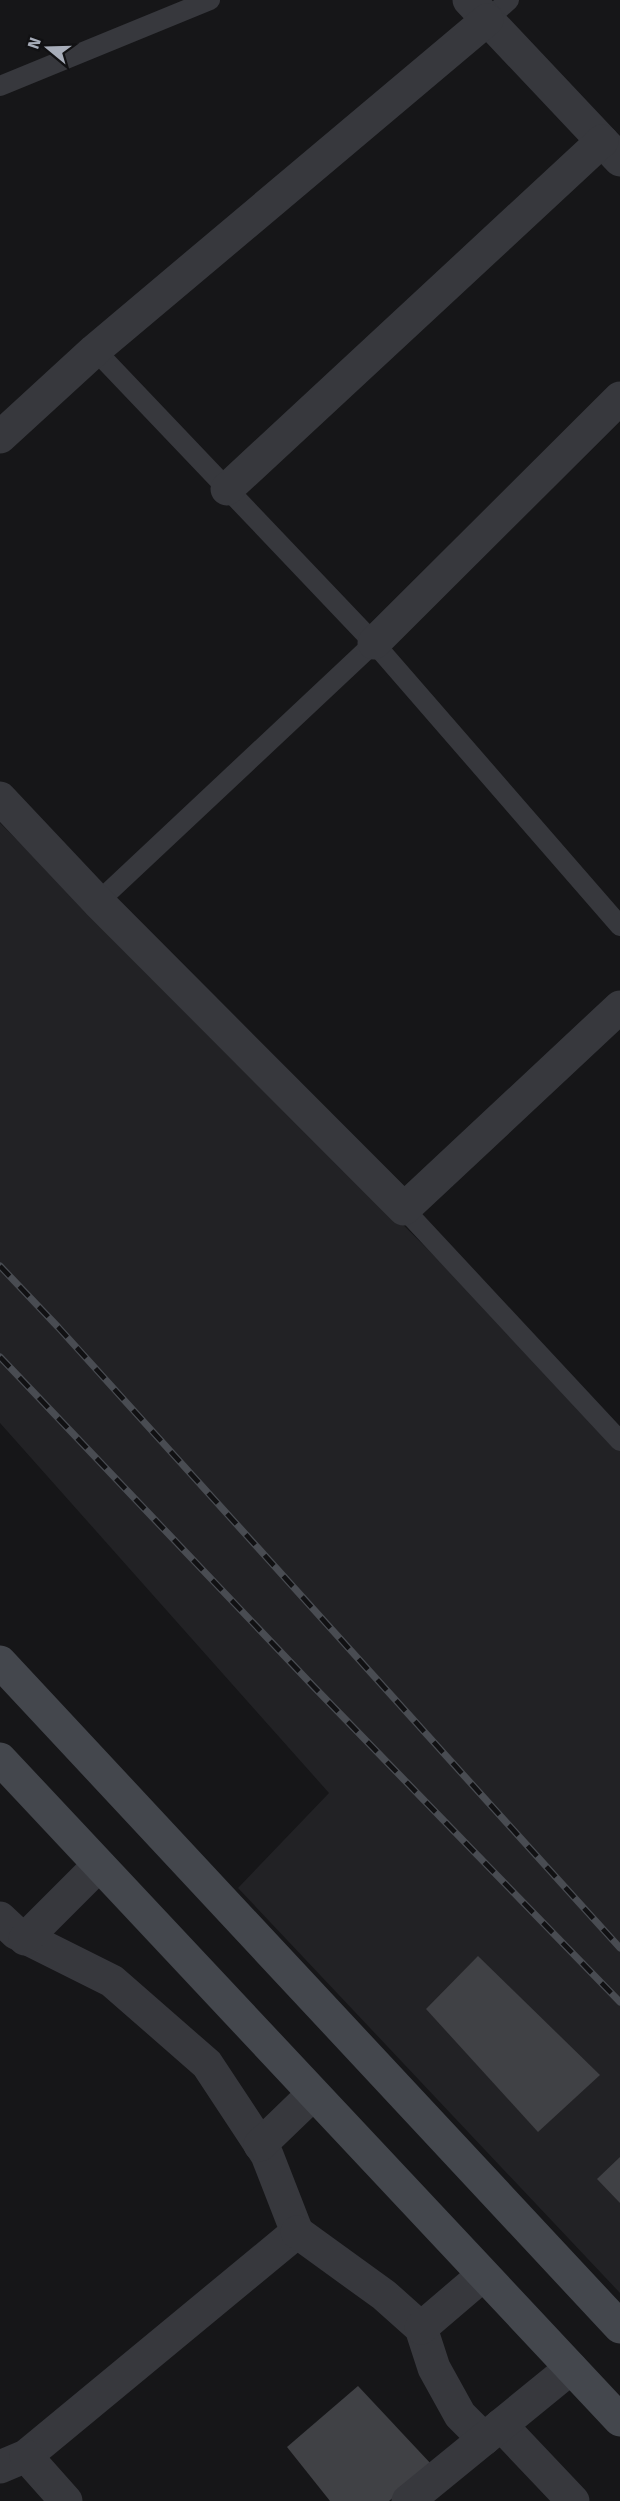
<svg xmlns="http://www.w3.org/2000/svg" width="620" height="2501" viewBox="0 0 620 2501" font-family="'Fira Sans',sans-serif">
	<style>
		.built { fill: #222225 }
		.building { fill: #404145 }
		.lines { fill: none; stroke-linecap: round; stroke-linejoin: round }
		.service { stroke: #37383d; stroke-width: 20 }
		.minor { stroke: #37383d; stroke-width: 33 }
		.secondary { stroke: #44474d; stroke-width: 33 }
		.rail-casing { stroke: #494c52; stroke-width: 7 }
		.rail { stroke: #111113; stroke-width: 4.5; stroke-dasharray: 14; stroke-linecap: butt }
	</style>
	<rect width="100%" height="100%" fill="#161618"/>
	<!-- built -->
	<path class="built" d="M 0,823 L 608,1429 L 620,1434 L 620,2293 L 238,1888 L 329,1793 L 0,1423 Z"/>
	<!-- building -->
	<g class="building">
		<path d="M 478,1956 L 600,2075 L 538,2132 L 426,2009 Z"/>
		<path d="M 620,2157 L 620,2203 L 597,2179 Z"/>
		<path d="M 358,2386 L 432,2465 L 389,2501 L 330,2501 L 287,2447 Z"/>
	</g>
	<g class="lines">
		<!-- service -->
		<g class="service">
			<path d="M 487,20 L 509,0"/>
			<path d="M 0,86 L 210,0"/>
			<path d="M 95,350 L 374,643 L 620,926"/>
			<path d="M 98,902 L 374,643"/>
			<path d="M 404,1209 L 620,1441"/>
		</g>
		<!-- minor -->
		<g class="minor">
			<path d="M 469,0 L 620,160"/>
			<path d="M 0,437 L 95,350 L 487,20"/>
			<path d="M 227,489 L 602,141"/>
			<path d="M 374,643 L 620,398"/>
			<path d="M 0,798 L 98,902 L 404,1209 L 620,1007"/>
			<path d="M 0,1918 L 16,1933 L 112,1981 L 207,2064 L 267,2155 L 297,2232 L 26,2456 L 0,2467"/>
			<path d="M 25,1939 L 99,1865"/>
			<path d="M 260,2145 L 313,2094"/>
			<path d="M 297,2232 L 384,2295 L 421,2328 L 434,2368 L 460,2415 L 484,2439"/>
			<path d="M 421,2328 L 483,2275"/>
			<path d="M 501,2425 L 573,2501"/>
			<path d="M 26,2456 L 66,2501"/>
			<path d="M 408,2501 L 571,2368"/>
		</g>
		<!-- secondary -->
		<g class="secondary">
			<path d="M 0,1662 L 620,2327"/>
			<path d="M 0,1759 L 620,2420"/>
		</g>
		<!-- rail casing -->
		<g class="rail-casing">
			<g id="rail">
				<path d="M 0,1266 L 58,1327 L 620,1948"/>
				<path d="M 0,1357 L 314,1687 L 620,2002"/>
			</g>
		</g>
		<!-- rail -->
		<use href="#rail" class="rail"/>
	</g>
	<!-- north arrow -->
	<g transform="translate(48 48) rotate(289)" stroke="#111113" stroke-width="4.5" paint-order="stroke">
	<path d="M0-4.5L10 22L0 15L-10 22Z" fill="#a7adb9"/>
	<text y="-9" font-size="16" font-weight="bold" text-anchor="middle" fill="#a7adb9">N</text>
	</g>
</svg>
